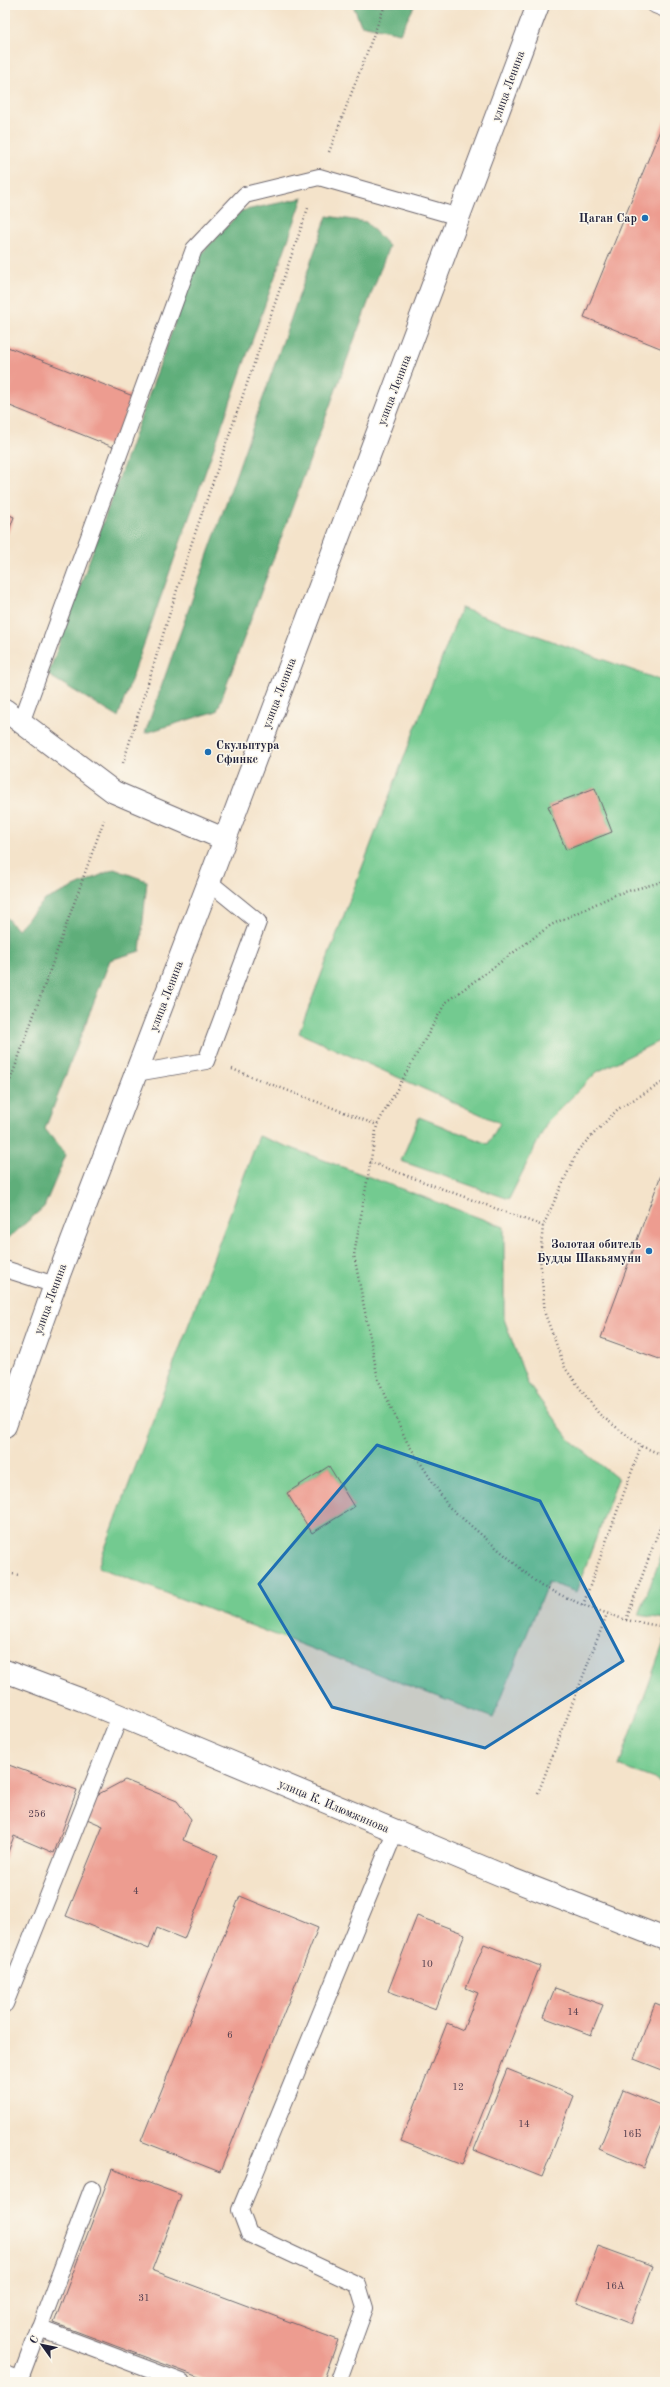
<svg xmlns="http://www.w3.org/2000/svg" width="670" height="2387" viewBox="0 0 670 2387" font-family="'Old Standard TT',serif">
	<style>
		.green { fill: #73ca90; stroke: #4a7666; fill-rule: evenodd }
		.forest { fill: #5eae7a; stroke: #40685a }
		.building { fill: #ed9c90 }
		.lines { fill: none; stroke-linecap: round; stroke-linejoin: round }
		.service-casing { stroke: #6c666d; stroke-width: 18 }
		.minor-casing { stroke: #6c666d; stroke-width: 24 }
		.secondary-casing { stroke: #6c666d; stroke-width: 24 }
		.primary-casing { stroke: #6c666d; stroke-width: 24 }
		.path { stroke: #6c666d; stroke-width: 2.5; stroke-dasharray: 1 3; stroke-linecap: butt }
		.service { stroke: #fff; stroke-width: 16 }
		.minor { stroke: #fff; stroke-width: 22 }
		.secondary { stroke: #fff; stroke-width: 22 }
		.primary { stroke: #fff; stroke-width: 22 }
		.marked { fill: #1f6fb2; fill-opacity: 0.2; stroke: #1f6fb2; stroke-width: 3; stroke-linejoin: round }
		.poi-dot { fill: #1f6fb2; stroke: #fbf7ec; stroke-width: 1.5 }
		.labels { text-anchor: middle; stroke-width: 3; stroke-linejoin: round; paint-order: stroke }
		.number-label { font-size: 10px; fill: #554050 }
		.street-label { font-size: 12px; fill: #22223b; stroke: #fbf7ec }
		.poi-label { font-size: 12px; font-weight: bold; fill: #22223b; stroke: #fbf7ec; text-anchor: end }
	</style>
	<rect width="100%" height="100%" fill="#fbf7ec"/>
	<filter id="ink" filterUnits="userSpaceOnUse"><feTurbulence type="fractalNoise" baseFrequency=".025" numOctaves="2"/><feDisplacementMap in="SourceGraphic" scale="8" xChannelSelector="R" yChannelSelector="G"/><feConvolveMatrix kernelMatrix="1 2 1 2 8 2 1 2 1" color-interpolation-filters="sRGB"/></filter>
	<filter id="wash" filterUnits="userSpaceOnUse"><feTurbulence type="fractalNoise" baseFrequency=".012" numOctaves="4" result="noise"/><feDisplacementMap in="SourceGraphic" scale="16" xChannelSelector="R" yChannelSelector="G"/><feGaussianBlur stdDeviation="0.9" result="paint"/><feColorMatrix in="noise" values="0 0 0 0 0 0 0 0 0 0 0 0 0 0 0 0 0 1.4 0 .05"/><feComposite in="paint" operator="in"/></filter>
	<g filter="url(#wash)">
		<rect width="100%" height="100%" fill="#f4e3ca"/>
		<!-- green -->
		<g class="green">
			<path d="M 461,608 L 665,682 L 665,1038 L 597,1072 L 548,1121 L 509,1199 L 401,1161 L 419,1117 L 488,1144 L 500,1123 L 299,1033 ZM 594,788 L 612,832 L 566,850 L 548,806 Z"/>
			<path d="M 259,1136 L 504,1227 L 504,1319 L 528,1384 L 569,1439 L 618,1479 L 576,1592 L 548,1582 L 493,1718 L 98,1567 ZM 329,1466 L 354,1507 L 312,1532 L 287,1493 Z"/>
			<path d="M 665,1546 L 665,1619 L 639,1615 Z"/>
			<path d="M 665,1639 L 665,1783 L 619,1766 Z"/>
		</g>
		<!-- forest -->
		<g class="forest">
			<path d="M 353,5 L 415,5 L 400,33 L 361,25 Z"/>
			<path d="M 303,198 L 118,717 L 48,675 L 199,256 L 241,211 Z"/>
			<path d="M 327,216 L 366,222 L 389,246 L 217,711 L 145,733 Z"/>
			<path d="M 114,869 L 147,881 L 140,951 L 110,960 L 45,1129 L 66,1155 L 44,1207 L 5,1241 L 5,916 L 17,930 L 45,900 Z"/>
		</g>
		<g id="blocks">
			<!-- building -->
			<g class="building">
				<path d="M 665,118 L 665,350 L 584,317 Z"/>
				<path d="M 5,346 L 133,396 L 113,447 L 5,404 Z"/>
				<path d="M 5,513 L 14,517 L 5,541 Z"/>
				<path d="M 595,788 L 612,832 L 566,850 L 548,806 Z"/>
				<path d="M 665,1164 L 665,1361 L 601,1338 Z"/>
				<path d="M 329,1466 L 354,1507 L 312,1533 L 287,1493 Z"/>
				<path d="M 6,1764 L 77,1790 L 54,1853 L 14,1836 L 5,1860 Z"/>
				<path d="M 125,1780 L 177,1801 L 191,1819 L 183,1840 L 218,1855 L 184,1939 L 157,1928 L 149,1949 L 66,1916 L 103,1826 L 87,1819 L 95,1796 Z"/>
				<path d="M 240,1896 L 318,1928 L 220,2172 L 141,2141 Z"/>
				<path d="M 417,1916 L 465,1934 L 436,2009 L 388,1991 Z"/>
				<path d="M 484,1944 L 540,1966 L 462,2165 L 401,2141 L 447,2023 L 463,2030 L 478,1993 L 466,1988 Z"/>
				<path d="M 555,1988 L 603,2005 L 591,2035 L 543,2017 Z"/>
				<path d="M 655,2003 L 665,2007 L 665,2071 L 634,2059 Z"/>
				<path d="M 507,2069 L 574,2096 L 542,2177 L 474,2150 Z"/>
				<path d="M 623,2090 L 665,2107 L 665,2116 L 644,2168 L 599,2149 Z"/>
				<path d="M 112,2169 L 181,2195 L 152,2270 L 338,2340 L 323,2382 L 212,2382 L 54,2323 Z"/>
				<path d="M 598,2246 L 653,2266 L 631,2324 L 577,2303 Z"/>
			</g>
		</g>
	</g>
	<g filter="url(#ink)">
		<use href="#blocks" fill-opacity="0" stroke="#6c666d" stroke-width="1"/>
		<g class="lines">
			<!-- service casing -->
			<g class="service-casing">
				<g id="service">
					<path d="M 655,5 L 665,9"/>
					<path d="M 21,723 L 194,249 L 245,195 L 319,177 L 459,217"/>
					<path d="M 136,1073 L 206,1061 L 258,922 L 209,882"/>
					<path d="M 5,1269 L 55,1285"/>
					<path d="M 5,2004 L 120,1716"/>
					<path d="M 39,2328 L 182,2382"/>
					<path d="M 19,2382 L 92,2189"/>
					<path d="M 338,2382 L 365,2308 L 358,2285 L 249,2234 L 240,2210 L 395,1832"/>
				</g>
			</g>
			<!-- minor casing -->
			<g class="minor-casing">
				<path id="minor" d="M 5,710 L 114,792 L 224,839"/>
			</g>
			<!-- secondary casing -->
			<g class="secondary-casing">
				<g id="secondary">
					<path d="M 5,1671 L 82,1700 L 506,1877 L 665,1939"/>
					<path d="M 5,2377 L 19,2382"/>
				</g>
			</g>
			<!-- primary casing -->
			<g class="primary-casing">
				<path id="primary" d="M 5,1426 L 55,1285 L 209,882 L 538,5"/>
			</g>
			<!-- path -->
			<g class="path">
				<path d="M 329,152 L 385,5"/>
				<path d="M 123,763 L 191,545 L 308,208"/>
				<path d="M 665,881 L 617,894 L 551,925 L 446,1002 L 377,1125 L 354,1255 L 378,1379 L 407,1442 L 448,1506 L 541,1586 L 583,1605 L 626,1620 L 665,1627"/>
				<path d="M 232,1069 L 377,1125"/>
				<path d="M 665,1081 L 618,1109 L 578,1150 L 543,1226 L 540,1257 L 545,1314 L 565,1368 L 599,1414 L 641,1446 L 665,1456"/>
				<path d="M 5,1095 L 104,820"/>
				<path d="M 370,1162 L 543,1226"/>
				<path d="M 5,1573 L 19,1575"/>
				<path d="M 583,1605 L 641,1446"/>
				<path d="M 626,1620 L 665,1514"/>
				<path d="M 538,1793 L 607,1614"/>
			</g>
			<!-- service -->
			<use href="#service" class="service"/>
			<!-- minor -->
			<use href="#minor" class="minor"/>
			<!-- secondary -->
			<use href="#secondary" class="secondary"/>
			<!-- primary -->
			<use href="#primary" class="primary"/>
		</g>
	</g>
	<!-- marked area -->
	<path class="marked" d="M 377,1445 L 540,1501 L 623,1661 L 485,1748 L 332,1707 L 259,1584 Z"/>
	<!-- markers -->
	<g class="poi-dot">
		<circle cx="645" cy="218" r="4"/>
		<circle cx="208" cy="752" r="4"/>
		<circle cx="649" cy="1251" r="4"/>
	</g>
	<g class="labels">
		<!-- number labels -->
		<g class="number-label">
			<text x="37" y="1817">256</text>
			<text x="136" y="1894">4</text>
			<text x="427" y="1967">10</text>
			<text x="573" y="2015">14</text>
			<text x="230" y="2038">6</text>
			<text x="458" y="2090">12</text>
			<text x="524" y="2127">14</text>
			<text x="632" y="2137">16Б</text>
			<text x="615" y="2289">16А</text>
			<text x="144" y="2301">31</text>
		</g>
		<!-- street labels -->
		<g class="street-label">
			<text transform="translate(508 86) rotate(-70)" y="4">улица Ленина</text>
			<text transform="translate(394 390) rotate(-69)" y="4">улица Ленина</text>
			<text transform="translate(279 693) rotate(-69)" y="4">улица Ленина</text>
			<text transform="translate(166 996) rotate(-69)" y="4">улица Ленина</text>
			<text transform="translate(50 1299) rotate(-70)" y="4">улица Ленина</text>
			<text transform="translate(334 1806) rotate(23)" y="4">улица К. Илюмжинова</text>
		</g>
		<!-- poi labels -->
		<g class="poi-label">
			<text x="637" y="222">Цаган Сар</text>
			<text x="216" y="749" text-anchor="start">Скульптура<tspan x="216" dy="14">Сфинкс</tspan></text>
			<text x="641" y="1248">Золотая обитель<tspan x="641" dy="14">Будды Шакьямуни</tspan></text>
		</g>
	</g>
	<!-- margin -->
	<rect width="670" height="2387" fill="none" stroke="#fbf7ec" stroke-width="20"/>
	<!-- north arrow -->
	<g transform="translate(42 2345) rotate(303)" stroke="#fbf7ec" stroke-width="3" paint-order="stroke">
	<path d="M0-3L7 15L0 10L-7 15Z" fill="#22223b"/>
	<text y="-6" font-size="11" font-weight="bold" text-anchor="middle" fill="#22223b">С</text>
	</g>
</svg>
